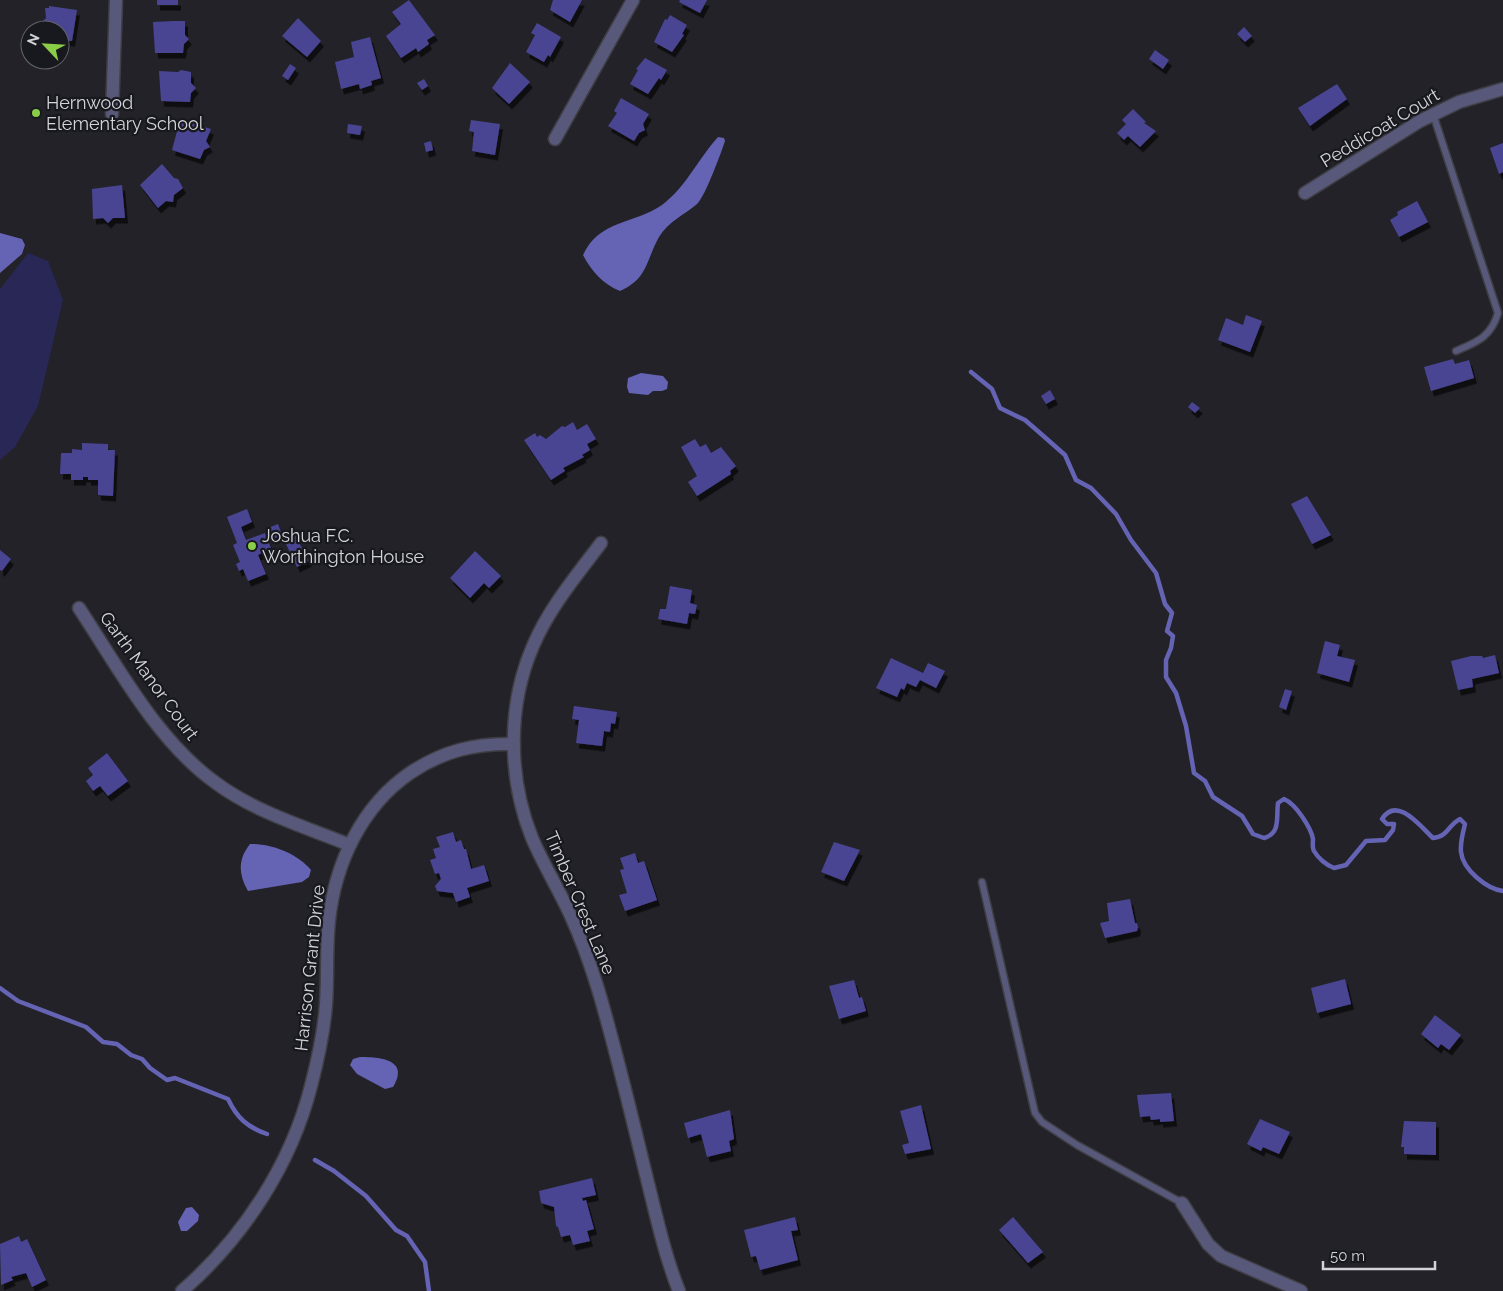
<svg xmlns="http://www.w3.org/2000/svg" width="1503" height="1291" viewBox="0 0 1503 1291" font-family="Raleway,sans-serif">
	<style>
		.green { fill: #292755 }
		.water { fill: #6563b3 }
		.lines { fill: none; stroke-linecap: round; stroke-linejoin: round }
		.stream { stroke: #6563b3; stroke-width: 4.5 }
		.building { fill: #494593; filter: url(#shadow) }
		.lane-casing { stroke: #3e3e44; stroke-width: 9 }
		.street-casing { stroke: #3e3e44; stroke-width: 15 }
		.lane { stroke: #57587a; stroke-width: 6 }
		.street { stroke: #57587a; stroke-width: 12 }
		.poi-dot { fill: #8ace48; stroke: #18191f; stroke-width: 2 }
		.labels { text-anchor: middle; stroke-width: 4.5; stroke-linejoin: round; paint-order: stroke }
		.poi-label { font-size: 18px; fill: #d4d4d8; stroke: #18191f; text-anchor: start }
		.street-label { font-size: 18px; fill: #d4d4d8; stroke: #18191f }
	</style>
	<defs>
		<filter id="shadow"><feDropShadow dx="3" dy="5.5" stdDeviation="0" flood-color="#0009"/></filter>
	</defs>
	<rect width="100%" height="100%" fill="#222228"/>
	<!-- green -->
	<path class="green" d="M 28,253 L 48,261 L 63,300 L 38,406 L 15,447 L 0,460 L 0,289 Z"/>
	<!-- water -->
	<g class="water">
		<path d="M 718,137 L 724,138 L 725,141 C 721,153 705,197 697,204 C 684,215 668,222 659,237 C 646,260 648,279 620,291 C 603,284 592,272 583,255 C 599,220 634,224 662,205 C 686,187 698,159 718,137 Z"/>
		<path d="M 0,233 L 22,239 L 25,245 L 22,254 L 0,273 Z"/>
		<path d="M 641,373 L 663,376 L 668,382 L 667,389 L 662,391 L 653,391 L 648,395 L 629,393 L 627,387 L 628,378 Z"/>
		<path d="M 250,844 C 271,843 298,854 311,870 L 309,877 L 302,882 L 248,891 C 238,874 238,859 250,844 Z"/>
		<path d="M 360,1057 C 379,1057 410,1059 393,1087 L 385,1089 L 357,1074 L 350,1065 L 353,1059 Z"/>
		<path d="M 192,1207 L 199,1215 L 198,1221 L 187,1231 L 181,1231 L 178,1222 L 186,1208 Z"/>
	</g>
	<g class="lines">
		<!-- stream -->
		<g class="stream">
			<path d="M 971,372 L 992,389 L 1000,408 L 1025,420 L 1040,433 L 1065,455 L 1076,480 L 1091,488 L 1116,514 L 1131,540 L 1156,573 L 1165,604 L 1172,613 L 1167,631 L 1173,636 L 1171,648 L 1166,660 L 1166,677 L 1176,693 L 1186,726 L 1194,773 L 1205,781 L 1213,797 L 1242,816 L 1253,834 L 1264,838 C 1281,833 1276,818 1278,803 L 1284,799 C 1296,804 1311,828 1313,839 C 1313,843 1312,848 1314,851 C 1318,858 1326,865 1334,868 L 1346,865 L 1366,841 L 1385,840 L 1393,830 L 1394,824 L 1387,824 L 1382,819 C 1397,795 1421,827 1433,838 C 1448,837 1448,825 1460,819 L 1465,824 C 1463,832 1460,843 1461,852 C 1463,870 1487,889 1503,891"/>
			<path d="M 0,988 L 18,1001 L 86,1027 L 103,1042 L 117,1044 L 131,1055 L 142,1059 L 150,1068 L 167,1080 L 175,1078 L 228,1099 C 237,1118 247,1127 267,1134"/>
			<path d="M 315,1160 L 334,1171 L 366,1196 L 396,1230 L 407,1236 L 425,1262 L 429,1291"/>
		</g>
	</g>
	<!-- building -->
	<g class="building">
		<rect x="157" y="0" width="21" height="5"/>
		<path d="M 409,0 L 435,35 L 427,40 L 429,44 L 418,52 L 416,48 L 401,58 L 386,36 L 401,24 L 392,12 Z"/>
		<path d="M 553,0 L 582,0 L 570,22 L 550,10 Z"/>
		<path d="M 680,0 L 707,0 L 700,13 L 679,2 Z"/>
		<path d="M 49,6 L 77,10 L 72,41 L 60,40 L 60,30 L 44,30 L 39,25 L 46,18 L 45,8 L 49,8 Z"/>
		<path d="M 670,15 L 687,25 L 682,34 L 684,35 L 672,52 L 654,42 L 665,19 L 667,20 Z"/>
		<path d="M 298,18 L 321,41 L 307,57 L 282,36 Z"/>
		<path d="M 174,21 L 185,21 L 185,35 L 189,39 L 184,44 L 183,53 L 155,53 L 153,22 Z"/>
		<path d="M 537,23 L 561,37 L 550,57 L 548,55 L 544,62 L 526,52 L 535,35 L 531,33 Z"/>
		<path d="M 1244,27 L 1252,36 L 1245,42 L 1237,34 Z"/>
		<path d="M 370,37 L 381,78 L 371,81 L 372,85 L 360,89 L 359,84 L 341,89 L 335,62 L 354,57 L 351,42 Z"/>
		<path d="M 1155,50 L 1169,60 L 1163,69 L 1149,59 Z"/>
		<path d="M 645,58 L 667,70 L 661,80 L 659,78 L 648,94 L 630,84 L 638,70 L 636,69 Z"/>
		<path d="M 510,63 L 530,82 L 509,104 L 492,88 Z"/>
		<path d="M 290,64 L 296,68 L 288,80 L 282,76 Z"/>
		<path d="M 181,70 L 191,72 L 191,83 L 196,88 L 191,93 L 190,102 L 161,101 L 159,71 L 178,72 Z"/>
		<path d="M 424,79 L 428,86 L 422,90 L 417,83 Z"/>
		<path d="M 1337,84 L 1347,99 L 1310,126 L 1298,108 Z"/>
		<path d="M 621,98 L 649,114 L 643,124 L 645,130 L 639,133 L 634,141 L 608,126 L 617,113 L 614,111 Z"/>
		<path d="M 1133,109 L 1146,122 L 1144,123 L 1156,131 L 1140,147 L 1128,136 L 1124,140 L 1117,133 L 1126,124 L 1122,120 Z"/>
		<path d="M 180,120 L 211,129 L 206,141 L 210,147 L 204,150 L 200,159 L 172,150 Z"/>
		<path d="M 471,120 L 500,124 L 495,155 L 472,151 L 474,132 L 469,131 Z"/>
		<path d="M 348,124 L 362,126 L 360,135 L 347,133 Z"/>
		<path d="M 431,141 L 433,150 L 426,152 L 424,143 Z"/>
		<path d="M 1503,143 L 1503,172 L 1499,174 L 1490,148 Z"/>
		<path d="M 162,164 L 174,178 L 178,179 L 183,188 L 174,195 L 173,202 L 166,201 L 158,208 L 140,185 Z"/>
		<path d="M 122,185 L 125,218 L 113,218 L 108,223 L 103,218 L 93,219 L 92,189 Z"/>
		<path d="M 1417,201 L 1428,222 L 1399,237 L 1390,220 L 1398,215 L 1397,212 Z"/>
		<path d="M 1246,315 L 1262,321 L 1250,352 L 1218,340 L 1226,318 L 1243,325 Z"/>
		<path d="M 1453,359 L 1455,364 L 1469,360 L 1474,378 L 1431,391 L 1424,367 Z"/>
		<path d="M 1050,390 L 1055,399 L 1046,404 L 1041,396 Z"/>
		<path d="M 1192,402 L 1200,408 L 1195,413 L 1188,407 Z"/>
		<path d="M 573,422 L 577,430 L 587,424 L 596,439 L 587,444 L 590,450 L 582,455 L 584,457 L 563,468 L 565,471 L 551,480 L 524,440 L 535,433 L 537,437 L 540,435 L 546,439 L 562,426 L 565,427 Z"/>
		<path d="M 695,439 L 700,447 L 706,444 L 711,453 L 721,447 L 736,466 L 730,471 L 731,474 L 697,496 L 688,482 L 697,476 L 681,447 Z"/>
		<path d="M 82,443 L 108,444 L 108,450 L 115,450 L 113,496 L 98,495 L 98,480 L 88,480 L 88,477 L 83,477 L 83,480 L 71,480 L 71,474 L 60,474 L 61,453 L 72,453 L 72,449 L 82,450 Z"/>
		<path d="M 1307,496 L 1331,535 L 1312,544 L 1291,504 Z"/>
		<path d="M 247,509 L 252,522 L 241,527 L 246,540 L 265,533 L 271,548 L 258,555 L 266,574 L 248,581 L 243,569 L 239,571 L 236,564 L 240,562 L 233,545 L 237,543 L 227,517 Z"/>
		<path d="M 278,524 L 282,535 L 273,539 L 268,528 Z"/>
		<path d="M 295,535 L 309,561 L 297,567 L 284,540 Z"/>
		<path d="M 0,550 L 11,559 L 2,571 L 0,570 Z"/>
		<path d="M 475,551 L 501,576 L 489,588 L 484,583 L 470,598 L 450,578 Z"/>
		<path d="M 670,586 L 692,590 L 690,603 L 697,605 L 695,614 L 689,613 L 687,624 L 658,619 L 660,609 L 666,609 Z"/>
		<path d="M 1325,641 L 1340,645 L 1337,656 L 1355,660 L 1349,682 L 1317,673 Z"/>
		<path d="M 1495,655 L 1499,673 L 1472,679 L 1473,687 L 1458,690 L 1451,661 L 1471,656 L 1482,656 L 1483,658 Z"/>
		<path d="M 891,658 L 923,673 L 928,663 L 945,671 L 936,688 L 920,680 L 916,687 L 907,683 L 904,690 L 901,688 L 897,697 L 876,688 Z"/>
		<path d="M 1285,689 L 1292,691 L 1286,710 L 1279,707 Z"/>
		<path d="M 574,706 L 617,712 L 615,724 L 611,723 L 610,732 L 604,731 L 602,746 L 576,743 L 579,720 L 572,719 Z"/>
		<path d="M 107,753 L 128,781 L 108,796 L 100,786 L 93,791 L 86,781 L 93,775 L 88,768 Z"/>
		<path d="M 453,832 L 456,842 L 461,840 L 464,849 L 466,849 L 471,869 L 484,865 L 489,881 L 467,888 L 470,897 L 456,902 L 453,893 L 437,891 L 435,886 L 441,879 L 439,873 L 435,874 L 430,860 L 436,858 L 433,849 L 440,847 L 436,837 Z"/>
		<path d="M 834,842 L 860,850 L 844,881 L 821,872 Z"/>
		<path d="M 635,853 L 638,863 L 644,861 L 657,900 L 625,911 L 619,895 L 627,893 L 620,870 L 624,869 L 620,858 Z"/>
		<path d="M 1130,899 L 1135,923 L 1137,923 L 1138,927 L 1137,931 L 1105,938 L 1100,923 L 1109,921 L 1107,903 Z"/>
		<path d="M 1345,979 L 1351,1004 L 1317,1013 L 1311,988 Z"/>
		<path d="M 854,980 L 859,998 L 862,997 L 866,1011 L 839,1019 L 829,986 Z"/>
		<path d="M 1435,1015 L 1461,1035 L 1449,1050 L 1441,1044 L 1438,1048 L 1421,1034 Z"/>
		<path d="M 1171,1093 L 1174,1121 L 1160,1122 L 1160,1119 L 1151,1120 L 1150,1116 L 1140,1117 L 1137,1095 Z"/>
		<path d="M 921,1105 L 931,1149 L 905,1154 L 902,1145 L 909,1143 L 900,1111 Z"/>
		<path d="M 730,1110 L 734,1139 L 729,1141 L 731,1151 L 707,1157 L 701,1134 L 688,1138 L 684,1123 Z"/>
		<path d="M 1260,1119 L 1290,1132 L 1279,1154 L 1263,1147 L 1261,1151 L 1247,1144 Z"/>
		<path d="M 1404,1121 L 1436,1122 L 1436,1155 L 1404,1154 L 1404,1147 L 1401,1147 Z"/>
		<path d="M 592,1178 L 596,1195 L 582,1198 L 583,1201 L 586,1200 L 594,1229 L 587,1231 L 590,1241 L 573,1245 L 570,1235 L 561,1237 L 558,1227 L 556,1226 L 554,1207 L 541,1203 L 539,1191 Z"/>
		<path d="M 795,1217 L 798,1230 L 791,1231 L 798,1260 L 760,1270 L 756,1256 L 751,1257 L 744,1230 Z"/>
		<path d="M 1013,1217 L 1043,1252 L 1028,1263 L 999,1230 Z"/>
		<path d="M 19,1236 L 21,1242 L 27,1239 L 46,1280 L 32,1287 L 26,1273 L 11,1277 L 13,1280 L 1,1285 L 0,1244 Z"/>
	</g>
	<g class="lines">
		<!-- lane casing -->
		<g class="lane-casing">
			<g id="lane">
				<path d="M 1433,114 L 1498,313 C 1491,337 1477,342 1456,351"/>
				<path d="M 982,882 L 1035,1113 L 1042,1122 L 1077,1145 L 1182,1203"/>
			</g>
		</g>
		<!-- street casing -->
		<g class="street-casing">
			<g id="street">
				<path d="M 112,114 L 116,0"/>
				<path d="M 555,139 L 633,0"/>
				<path d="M 1305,193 L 1420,121 L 1459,102 L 1503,89"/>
				<path d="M 601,543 C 577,575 549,608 533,646 C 507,706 508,778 532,838 C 543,864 558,888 570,914 C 581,938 590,963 598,989 C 617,1053 632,1118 648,1183 C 657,1219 665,1256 679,1291"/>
				<path d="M 79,608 C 118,667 157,741 216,783 C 255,812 305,827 350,845"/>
				<path d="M 1182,1203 L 1208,1244 L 1221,1256 L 1301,1291"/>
				<path d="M 182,1291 C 243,1238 291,1165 311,1086 C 318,1059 324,1032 326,1004 C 328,976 326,948 329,921 C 335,863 362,806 410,773 C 443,751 475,743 514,744"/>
			</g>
		</g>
		<!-- lane -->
		<use href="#lane" class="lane"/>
		<!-- street -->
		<use href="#street" class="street"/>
	</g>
	<!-- markers -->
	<g class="poi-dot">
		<circle cx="36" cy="113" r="5"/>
		<circle cx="252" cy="546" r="5"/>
	</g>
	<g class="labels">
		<!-- poi labels -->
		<g class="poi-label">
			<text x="46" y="109">Hernwood<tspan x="46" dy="21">Elementary School</tspan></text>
			<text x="262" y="542">Joshua F.C.<tspan x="262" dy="21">Worthington House</tspan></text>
		</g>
		<!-- street labels -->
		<g class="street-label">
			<text transform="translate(1380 128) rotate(-31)" y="6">Peddicoat Court</text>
			<text transform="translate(149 676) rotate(54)" y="6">Garth Manor Court</text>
			<text transform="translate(580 903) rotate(67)" y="6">Timber Crest Lane</text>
			<text transform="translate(310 968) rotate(-84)" y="6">Harrison Grant Drive</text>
		</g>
	</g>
	<!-- north arrow -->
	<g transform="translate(45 45) rotate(295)"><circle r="24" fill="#18191f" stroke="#636469"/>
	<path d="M0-4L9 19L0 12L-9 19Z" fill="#8ace48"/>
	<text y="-8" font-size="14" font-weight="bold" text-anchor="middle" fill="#d4d4d8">N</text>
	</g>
	<!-- scale -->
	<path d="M1323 1261v8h112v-8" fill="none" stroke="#d4d4d8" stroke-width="2.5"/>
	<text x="1330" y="1261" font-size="15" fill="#d4d4d8" stroke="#18191f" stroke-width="4" paint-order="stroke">50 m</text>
</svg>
